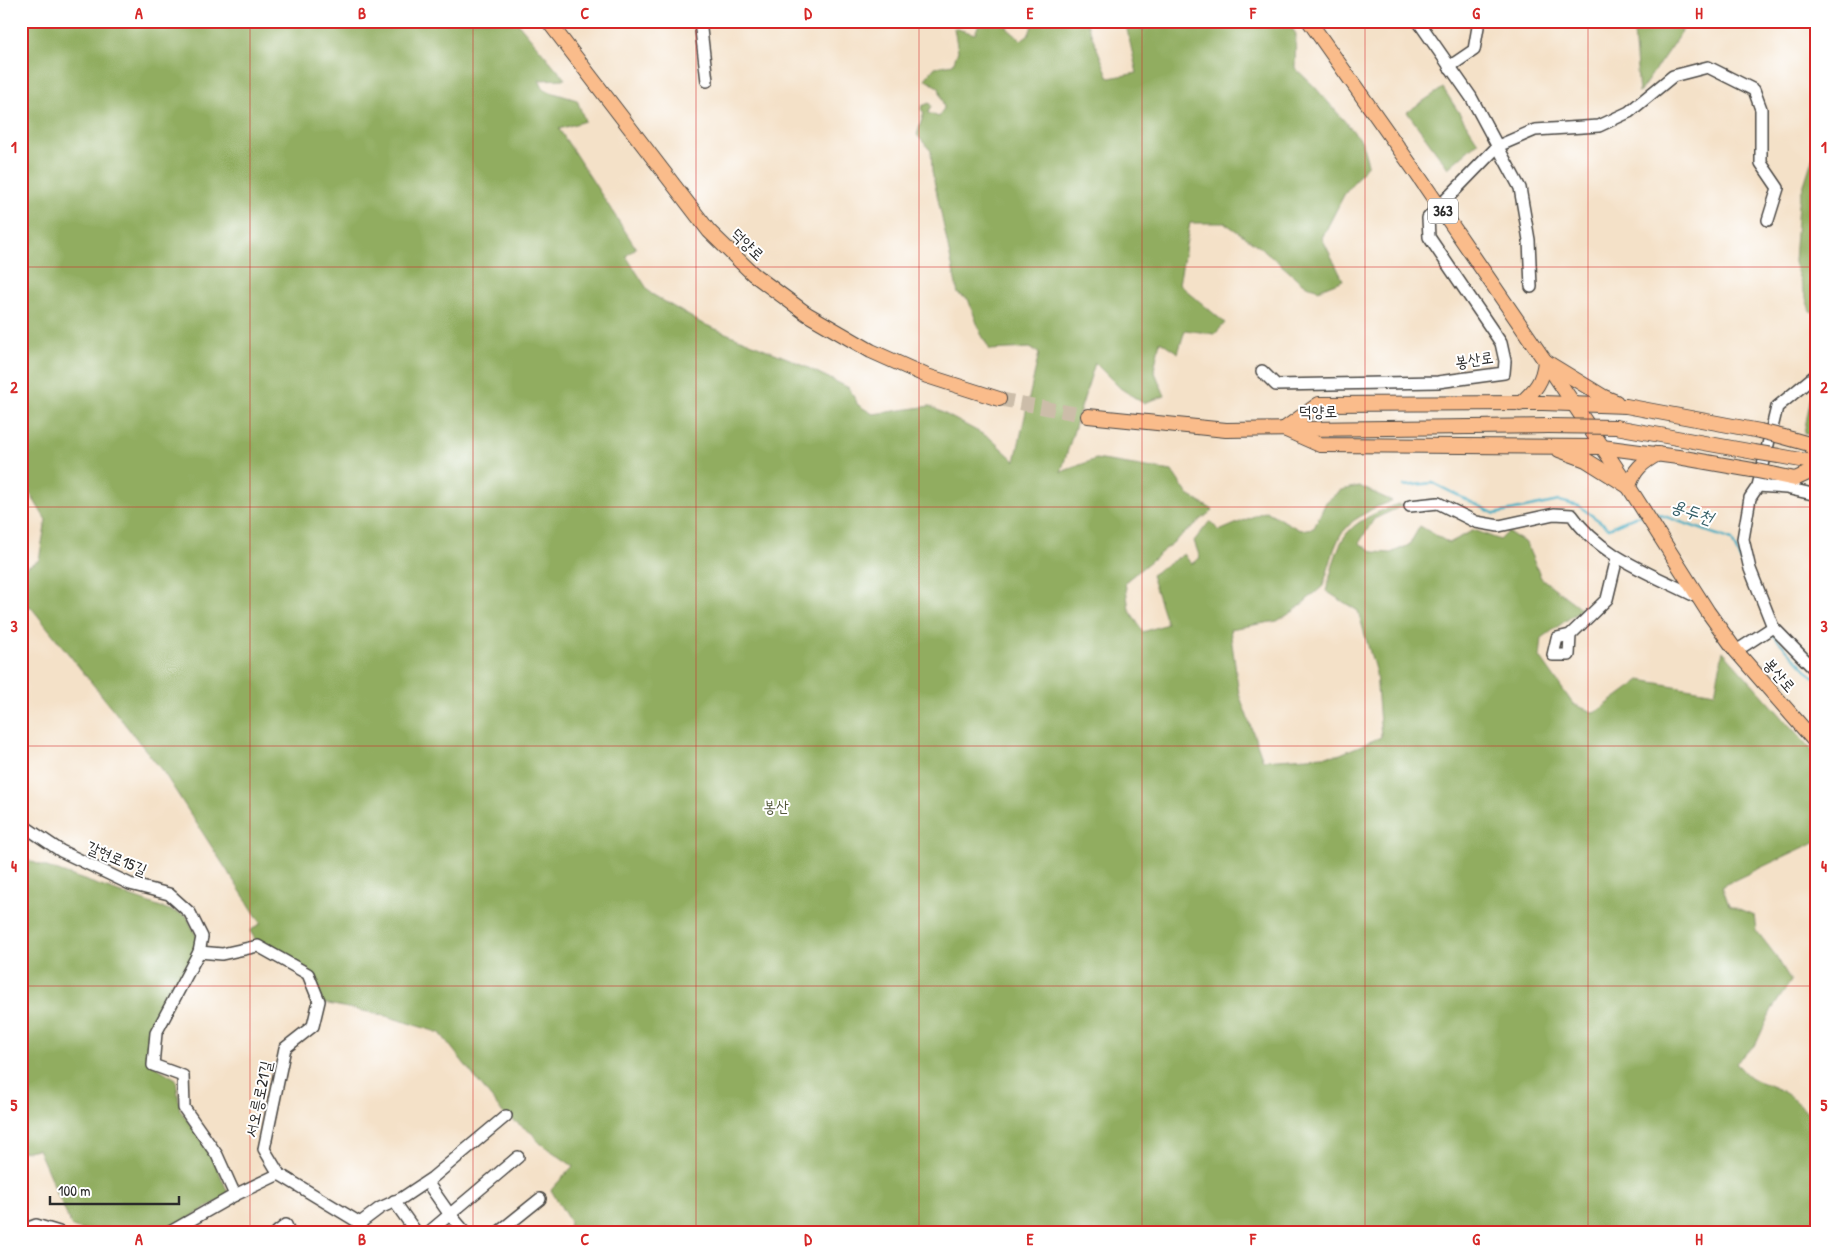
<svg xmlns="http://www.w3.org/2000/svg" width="1838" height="1253" viewBox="0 0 1838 1253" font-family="'Patrick Hand','Poor Story',sans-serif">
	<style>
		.forest { fill: #91ad60; stroke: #5e6c46 }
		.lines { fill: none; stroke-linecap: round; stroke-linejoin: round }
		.stream { stroke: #44adc3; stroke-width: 2.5 }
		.major-tunnel { stroke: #ccbda9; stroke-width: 14; stroke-dasharray: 14 7; stroke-linecap: butt }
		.minor-casing { stroke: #494643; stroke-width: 14 }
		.major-casing { stroke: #494643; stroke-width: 16 }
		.minor { stroke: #fff; stroke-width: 11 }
		.major { stroke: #fabc8b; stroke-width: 14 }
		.major-bridge-casing { stroke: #494643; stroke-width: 16; stroke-linecap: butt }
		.major-bridge { stroke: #fabc8b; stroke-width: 14 }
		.grid { fill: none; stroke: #d62828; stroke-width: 1; stroke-opacity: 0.55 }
		.labels { text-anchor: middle; stroke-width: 4; stroke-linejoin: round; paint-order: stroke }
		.shield { fill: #fff; stroke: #6b6b6b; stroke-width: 1 }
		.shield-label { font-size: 15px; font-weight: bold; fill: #2b2b2b }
		.street-label { font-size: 16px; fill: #2b2b2b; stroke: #fff }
		.park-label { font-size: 16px; fill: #555a3e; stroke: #fff }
		.water-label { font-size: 18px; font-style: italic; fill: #355f68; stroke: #fff }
		.neatline { fill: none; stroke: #d62828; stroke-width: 2 }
		.grid-label { font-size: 16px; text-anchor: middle; font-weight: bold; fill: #d62828 }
	</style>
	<rect width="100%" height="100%" fill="#fff"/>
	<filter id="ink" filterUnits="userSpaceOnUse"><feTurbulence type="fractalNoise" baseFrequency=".02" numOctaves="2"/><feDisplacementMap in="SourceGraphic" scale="10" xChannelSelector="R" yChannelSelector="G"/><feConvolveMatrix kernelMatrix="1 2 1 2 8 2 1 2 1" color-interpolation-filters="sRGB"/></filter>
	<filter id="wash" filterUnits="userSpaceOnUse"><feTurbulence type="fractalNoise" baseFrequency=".0096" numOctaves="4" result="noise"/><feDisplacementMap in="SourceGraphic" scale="20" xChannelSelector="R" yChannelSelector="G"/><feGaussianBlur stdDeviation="1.12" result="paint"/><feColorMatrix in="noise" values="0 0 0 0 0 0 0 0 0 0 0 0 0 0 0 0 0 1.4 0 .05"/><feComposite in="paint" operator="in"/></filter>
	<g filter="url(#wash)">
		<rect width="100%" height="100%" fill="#f4e1c8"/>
		<!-- forest -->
		<g class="forest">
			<path d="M 21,21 L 516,21 L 565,79 L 539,80 L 544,90 L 577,100 L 585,121 L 559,129 L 636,248 L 626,256 L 650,293 L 701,323 L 792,360 L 849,388 L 858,405 L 873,414 L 930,406 L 990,438 L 1015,461 L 1039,353 L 1030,348 L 990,350 L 981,334 L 968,299 L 958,294 L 932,171 L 931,151 L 917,135 L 924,113 L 921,109 L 922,106 L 929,103 L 931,106 L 928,113 L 939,117 L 944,108 L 939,88 L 925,79 L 935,67 L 953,64 L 958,51 L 954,28 L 975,34 L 980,21 L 1005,21 L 1008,29 L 1021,40 L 1029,34 L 1034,21 L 1086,21 L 1109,78 L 1137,73 L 1125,21 L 1144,30 L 1146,21 L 1287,21 L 1296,34 L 1295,68 L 1314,86 L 1361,140 L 1368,164 L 1344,195 L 1322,238 L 1343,280 L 1318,290 L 1302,283 L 1264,250 L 1225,223 L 1190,223 L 1179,284 L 1225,323 L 1215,334 L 1185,330 L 1178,353 L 1160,341 L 1154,370 L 1165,396 L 1143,403 L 1120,388 L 1095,363 L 1061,472 L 1096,459 L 1172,471 L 1188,495 L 1213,510 L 1125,582 L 1129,609 L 1143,632 L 1167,624 L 1151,575 L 1184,554 L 1191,564 L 1200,558 L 1194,541 L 1210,521 L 1219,531 L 1266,511 L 1300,530 L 1314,528 L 1326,502 L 1341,490 L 1359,486 L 1392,501 L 1372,509 L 1353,521 L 1341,534 L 1335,547 L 1323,586 L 1294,611 L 1277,621 L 1230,629 L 1239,694 L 1263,760 L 1338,755 L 1381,737 L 1376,673 L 1358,611 L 1326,591 C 1331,575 1334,555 1343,539 C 1354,520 1379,512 1398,504 L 1402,506 L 1374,519 L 1359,543 L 1374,552 L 1391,553 L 1409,545 L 1420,526 L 1449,543 L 1474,530 L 1500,540 L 1508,532 L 1526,543 L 1541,578 L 1582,609 L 1542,638 L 1540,657 L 1573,704 L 1595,713 L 1640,680 L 1715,693 L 1723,651 L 1817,756 L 1817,841 L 1722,886 L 1729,905 L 1754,915 L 1756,930 L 1776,956 L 1791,981 L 1771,1011 L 1756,1044 L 1736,1062 C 1752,1084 1757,1079 1778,1089 C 1792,1096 1801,1105 1811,1116 L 1817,1108 L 1817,1232 L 568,1232 L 570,1222 L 551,1190 L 573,1166 L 537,1141 L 533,1134 L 503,1113 L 440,1033 L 383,1015 L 323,1003 L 308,970 L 257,942 L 250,931 L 261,923 L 164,773 L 30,606 L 21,613 L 21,570 L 39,560 L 46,520 L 26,487 L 21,485 Z"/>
			<path d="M 1633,21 L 1689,21 L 1639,93 Z"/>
			<path d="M 1443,88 L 1478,142 L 1448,168 L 1407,112 Z"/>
			<path d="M 1817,144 L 1817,313 L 1810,311 L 1794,262 L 1798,203 Z"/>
			<path d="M 1811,396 L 1817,398 L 1817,438 L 1804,433 Z"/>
			<path d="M 21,858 L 187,916 L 197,937 L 199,952 L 156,1033 L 153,1065 L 176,1079 L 180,1110 L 211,1153 L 229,1195 L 165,1232 L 88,1232 L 72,1227 L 38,1149 L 21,1152 Z"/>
		</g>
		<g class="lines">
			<!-- stream -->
			<g class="stream">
				<path d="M 1404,486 L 1433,483 L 1495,514 L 1559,501 L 1579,506 L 1609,528 L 1635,516 L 1641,515"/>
				<path d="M 1651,514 L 1658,514 L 1732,540 L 1744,569"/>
				<path d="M 1772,634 L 1817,681"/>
			</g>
		</g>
	</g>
	<g filter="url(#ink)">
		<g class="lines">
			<!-- major-tunnel -->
			<path class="major-tunnel" d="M 999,399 L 1088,416"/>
			<!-- minor casing -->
			<g class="minor-casing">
				<g id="minor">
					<path d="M 700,21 L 707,81"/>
					<path d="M 1418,21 L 1471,97 L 1520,188 L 1529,240 L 1531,287"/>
					<path d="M 1449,67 L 1474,50 L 1479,21"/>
					<path d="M 1262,371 L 1276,385 L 1438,382 L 1504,373 L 1505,361 L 1501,343 L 1429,237 L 1428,218 L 1498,146 L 1535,130 L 1599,126 L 1629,112 L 1673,76 L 1708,67 L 1754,90 L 1761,109 L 1761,163 L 1778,188 L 1768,220"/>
					<path d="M 1817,374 L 1777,407 L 1758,486 L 1750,498 L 1743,539 L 1750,569 L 1773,627 L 1817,672"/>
					<path d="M 1758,486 L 1786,488 L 1817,495"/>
					<path d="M 1410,506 L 1438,503 L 1476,522 L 1499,526 L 1554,514 L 1572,515 C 1600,557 1655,575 1699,598"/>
					<path d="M 1570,635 L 1569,655 L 1553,655 L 1557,638 L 1570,635 L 1607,599 L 1617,558"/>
					<path d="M 1736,651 L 1773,627"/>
					<path d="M 21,824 L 61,851 L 130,884 L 169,894 L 190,913 L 202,937 L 199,952 L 156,1033 L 153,1065 L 183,1076 L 184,1108 L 217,1155 L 235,1195"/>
					<path d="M 199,952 L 222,954 L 258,946 L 308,974 L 319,1001 L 313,1026 L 285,1048 L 264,1149 L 279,1174 L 360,1223 L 362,1232"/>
					<path d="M 427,1182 L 448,1212 L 465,1232"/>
					<path d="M 394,1201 L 416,1232"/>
					<path d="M 357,1229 L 360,1223 L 380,1208 L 402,1198 L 432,1178 L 506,1116"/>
					<path d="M 21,1231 L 36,1225 L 59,1232"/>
					<path d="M 170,1232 L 235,1195 L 279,1174"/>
					<path d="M 277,1232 L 286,1225 L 289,1232"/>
					<path d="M 429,1232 L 518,1157"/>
					<path d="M 499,1232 L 540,1199"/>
				</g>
			</g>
			<!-- major casing -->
			<g class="major-casing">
				<g id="major">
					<path d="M 548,21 L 709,231 L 753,274 L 807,314 L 871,351 L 927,376 L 999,399"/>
					<path d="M 1309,21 L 1417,174 L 1545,361 L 1623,478 L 1708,612 L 1736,651 L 1817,744"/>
					<path d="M 1520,404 C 1535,390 1543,382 1545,361 L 1604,397 L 1616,402"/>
					<path d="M 1088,416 L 1226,430 L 1549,426"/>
					<path d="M 1616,427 L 1754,452"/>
					<path d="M 1284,429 L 1319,404 L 1543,403 L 1626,406 L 1760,431"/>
					<path d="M 1284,429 L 1320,445 L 1602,447 L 1678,457 L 1752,470"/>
					<path d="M 1784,437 L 1809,444 L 1817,454"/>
					<path d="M 1559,450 L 1586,460 L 1629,487 C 1633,470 1643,462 1658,454"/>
					<path d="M 1779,456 L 1817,463"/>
					<path d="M 1772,474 L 1795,479 L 1817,469"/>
				</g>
			</g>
			<!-- minor -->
			<use href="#minor" class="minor"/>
			<!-- major -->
			<use href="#major" class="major"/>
			<!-- major-bridge casing -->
			<g class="major-bridge-casing">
				<g id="major-bridge">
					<path d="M 1549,426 L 1616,427"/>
					<path d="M 1760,431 L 1784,437"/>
					<path d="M 1754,452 L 1779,456"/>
					<path d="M 1752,470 L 1772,474"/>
				</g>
			</g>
			<!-- major-bridge -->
			<use href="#major-bridge" class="major-bridge"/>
		</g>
	</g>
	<!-- grid -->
	<path class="grid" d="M 250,21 L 250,1232M 473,21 L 473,1232M 696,21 L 696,1232M 919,21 L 919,1232M 1142,21 L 1142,1232M 1365,21 L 1365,1232M 1588,21 L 1588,1232M 21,267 L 1817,267M 21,507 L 1817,507M 21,746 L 1817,746M 21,986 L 1817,986"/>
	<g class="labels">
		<!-- shield labels -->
		<rect class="shield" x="1428" y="198.5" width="30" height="25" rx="4"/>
		<g class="shield-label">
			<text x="1443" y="216">363</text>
		</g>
		<!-- street labels -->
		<g class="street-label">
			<text transform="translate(748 244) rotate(44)" y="6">덕양로</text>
			<text transform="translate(1474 359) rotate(-8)" y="6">봉산로</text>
			<text transform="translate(1318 411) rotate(-1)" y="6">덕양로</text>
			<text transform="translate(1780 675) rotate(49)" y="6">봉산로</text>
			<text transform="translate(117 858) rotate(23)" y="6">갈현로15길</text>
			<text transform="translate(258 1099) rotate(-78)" y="6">서오릉로21길</text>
		</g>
		<!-- park labels -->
		<g class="park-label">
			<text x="776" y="812">봉산</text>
		</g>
		<!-- water labels -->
		<g class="water-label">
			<text transform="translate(1692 512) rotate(19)" y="6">용두천</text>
		</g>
	</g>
	<!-- margin -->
	<rect width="1838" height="1253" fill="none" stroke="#fff" stroke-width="55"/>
	<!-- scale -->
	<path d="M50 1196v8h129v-8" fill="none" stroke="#2b2b2b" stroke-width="2.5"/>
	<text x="58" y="1196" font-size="15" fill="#2b2b2b" stroke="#ffffff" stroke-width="4" paint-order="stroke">100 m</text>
	<rect x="28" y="28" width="1782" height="1198" class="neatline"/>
	<g class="grid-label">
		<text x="139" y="19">A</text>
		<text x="362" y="19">B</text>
		<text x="585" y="19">C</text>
		<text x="808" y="19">D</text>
		<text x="1030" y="19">E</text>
		<text x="1253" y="19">F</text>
		<text x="1476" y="19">G</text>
		<text x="1699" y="19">H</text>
		<text x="14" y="153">1</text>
		<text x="1824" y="153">1</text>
		<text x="14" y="393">2</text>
		<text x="1824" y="393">2</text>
		<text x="14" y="632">3</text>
		<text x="1824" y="632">3</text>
		<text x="14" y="872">4</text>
		<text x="1824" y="872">4</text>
		<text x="14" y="1111">5</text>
		<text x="1824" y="1111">5</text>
		<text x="139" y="1245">A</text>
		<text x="362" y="1245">B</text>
		<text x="585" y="1245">C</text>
		<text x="808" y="1245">D</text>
		<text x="1030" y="1245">E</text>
		<text x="1253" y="1245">F</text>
		<text x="1476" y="1245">G</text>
		<text x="1699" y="1245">H</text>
	</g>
</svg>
